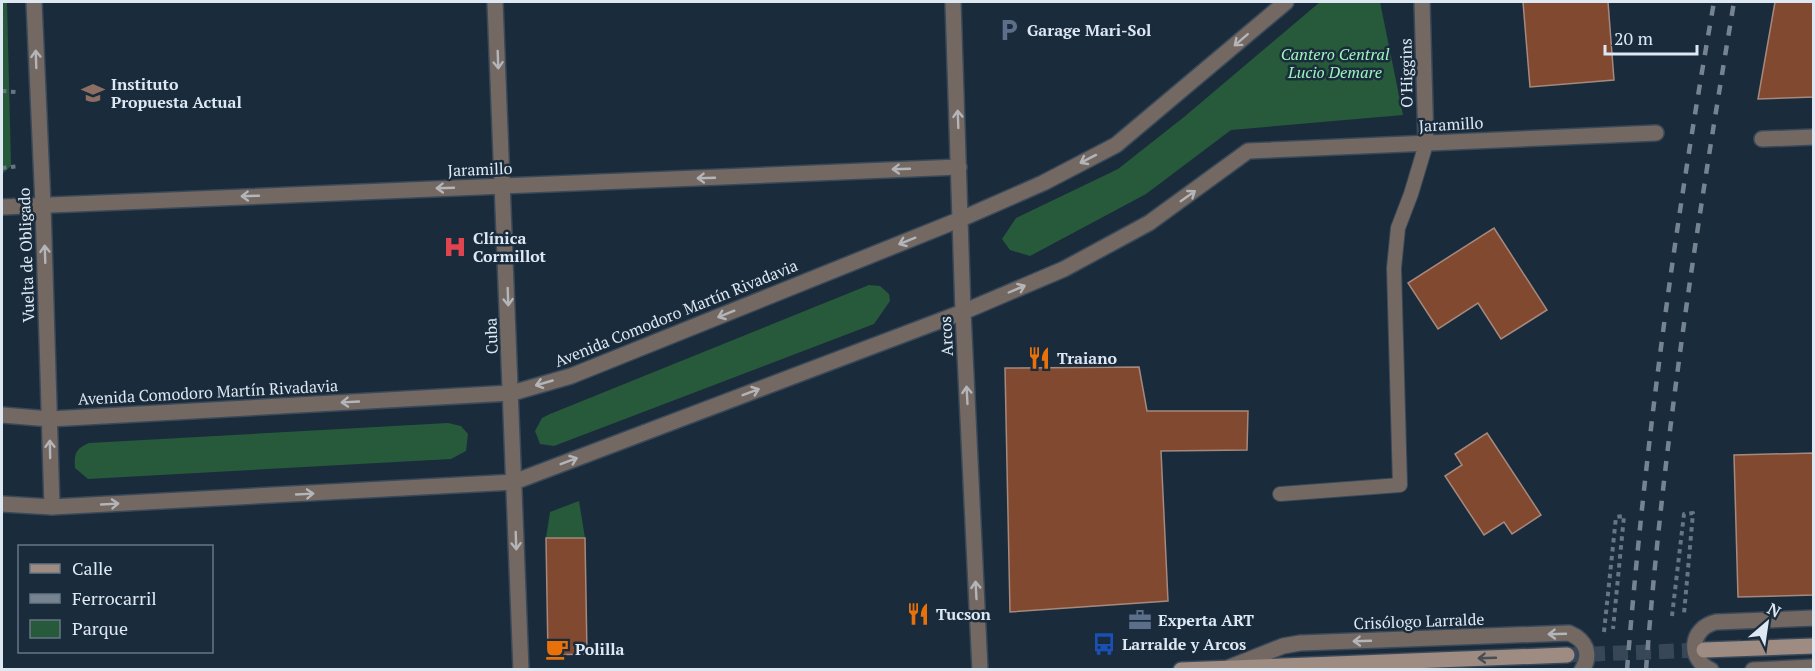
<svg xmlns="http://www.w3.org/2000/svg" width="1815" height="671" viewBox="0 0 1815 671" font-family="'PT Serif',serif">
	<style>
		.green { fill: #27593b }
		.building { fill: #824931; stroke: #a5897d; stroke-width: 1.5 }
		.lines { fill: none; stroke-linecap: round; stroke-linejoin: round }
		.secondary-tunnel { stroke: #374757; stroke-width: 15; stroke-dasharray: 15 8; stroke-linecap: butt }
		.lane-casing { stroke: #394959; stroke-width: 16 }
		.street-casing { stroke: #394959; stroke-width: 18 }
		.secondary-casing { stroke: #394959; stroke-width: 18 }
		.path { stroke: #677684; stroke-width: 4; stroke-dasharray: 4.5 4.5; stroke-linecap: butt }
		.lane { stroke: #746862; stroke-width: 14 }
		.street { stroke: #746862; stroke-width: 15 }
		.secondary { stroke: #9e8b82; stroke-width: 15 }
		.rail { stroke: #768492; stroke-width: 4.5; stroke-dasharray: 10 10; stroke-linecap: butt }
		.oneway { stroke: #b3b5b9 }
		.oneway2 { stroke: #484d54 }
		.labels { text-anchor: middle; stroke-width: 5; stroke-linejoin: round; paint-order: stroke }
		.poi-label { font-size: 16px; font-weight: bold; fill: #dde8f3; stroke: #1a2b3c; text-anchor: start }
		.park-label { font-size: 16px; font-style: italic; fill: #9ef6bd; stroke: #1a2b3c }
		.street-label { font-size: 16px; fill: #dde8f3; stroke: #1a2b3c }
	</style>
	<rect width="100%" height="100%" fill="#1a2b3c"/>
	<!-- green -->
	<g class="green">
		<path d="M 2,2 L 7,2 L 11,166 L 2,174 Z"/>
		<path d="M 1320,2 L 1380,2 L 1403,115 L 1231,130 L 1146,194 L 1030,256 L 1010,250 L 1002,239 L 1016,218 L 1118,169 L 1184,117 Z"/>
		<path d="M 869,285 L 880,286 L 889,294 L 890,301 L 874,324 L 554,446 L 540,444 L 535,431 L 542,418 L 550,414 Z"/>
		<path d="M 448,423 L 461,426 L 468,434 L 466,451 L 451,459 L 88,479 L 75,468 C 74,454 75,449 89,443 Z"/>
		<path d="M 579,501 L 585,538 L 546,538 L 550,512 Z"/>
	</g>
	<!-- building -->
	<g class="building">
		<path d="M 1523,2 L 1608,2 L 1614,80 L 1530,87 Z"/>
		<path d="M 1775,2 L 1814,2 L 1814,97 L 1758,99 Z"/>
		<path d="M 1494,228 L 1547,310 L 1501,339 L 1478,303 L 1438,329 L 1408,283 Z"/>
		<path d="M 1139,367 L 1147,411 L 1248,411 L 1247,450 L 1161,451 L 1168,601 L 1010,612 L 1005,368 Z"/>
		<path d="M 1487,433 L 1541,515 L 1512,534 L 1504,522 L 1484,535 L 1445,476 L 1462,465 L 1455,454 Z"/>
		<path d="M 1814,453 L 1814,595 L 1738,597 L 1734,455 Z"/>
		<path d="M 546,538 L 585,538 L 587,654 L 548,655 Z"/>
	</g>
	<g class="lines">
		<!-- secondary-tunnel -->
		<path class="secondary-tunnel" d="M 1567,655 L 1704,650"/>
		<!-- lane casing -->
		<g class="lane-casing">
			<path id="lane" d="M 1280,494 L 1400,485 L 1394,268 L 1398,228 L 1411,194 L 1426,144"/>
		</g>
		<!-- street casing -->
		<g class="street-casing">
			<g id="street">
				<path d="M 34,2 L 43,205 L 52,507"/>
				<path d="M 495,2 L 521,670"/>
				<path d="M 953,2 L 963,312 L 980,670"/>
				<path d="M 1422,2 L 1426,144"/>
				<path d="M 1762,139 L 1814,137"/>
				<path d="M 2,207 L 959,167"/>
				<path d="M 2,415 L 50,419 L 512,393 L 571,376 L 961,219 L 1043,183 L 1116,145 L 1286,2"/>
				<path d="M 2,504 L 52,507 L 514,482 L 963,312 L 1064,269 L 1149,223 L 1248,151 L 1656,133"/>
				<path d="M 1230,667 L 1283,646 L 1300,643 L 1569,633 C 1586,640 1592,654 1582,670"/>
				<path d="M 1711,670 C 1687,659 1690,628 1716,622 L 1814,618"/>
				<path d="M 1753,670 L 1814,667"/>
			</g>
		</g>
		<!-- secondary casing -->
		<g class="secondary-casing">
			<g id="secondary">
				<path d="M 1704,650 L 1814,646"/>
				<path d="M 1181,670 L 1567,655"/>
			</g>
		</g>
		<!-- path -->
		<g class="path">
			<path d="M 2,91 L 16,92"/>
			<path d="M 2,168 L 19,166"/>
			<path d="M 1672,616 L 1684,514 L 1693,513 L 1684,614"/>
			<path d="M 1604,632 L 1616,517 L 1624,516 L 1613,629"/>
		</g>
		<!-- lane -->
		<use href="#lane" class="lane"/>
		<!-- street -->
		<use href="#street" class="street"/>
		<!-- secondary -->
		<use href="#secondary" class="secondary"/>
		<!-- rail -->
		<g class="rail">
			<path d="M 1627,670 C 1645,446 1675,223 1714,2"/>
			<path d="M 1646,670 C 1663,445 1697,223 1734,2"/>
		</g>
	</g>
	<!-- one-way arrows -->
	<defs><path id="oneway-shaft" d="M-6 0H5M1.5-3L5.5 0L1.5 3" fill="none" stroke-width="1.6" stroke-linecap="round" stroke-linejoin="round" transform="scale(1.5)"/></defs>
	<g class="oneway">
		<use href="#oneway-shaft" transform="translate(1241 40) rotate(139)"/>
		<use href="#oneway-shaft" transform="translate(36 59) rotate(-92)"/>
		<use href="#oneway-shaft" transform="translate(498 60) rotate(88)"/>
		<use href="#oneway-shaft" transform="translate(958 119) rotate(-92)"/>
		<use href="#oneway-shaft" transform="translate(1088 159) rotate(153)"/>
		<use href="#oneway-shaft" transform="translate(901 169) rotate(178)"/>
		<use href="#oneway-shaft" transform="translate(706 178) rotate(178)"/>
		<use href="#oneway-shaft" transform="translate(445 188) rotate(178)"/>
		<use href="#oneway-shaft" transform="translate(250 196) rotate(178)"/>
		<use href="#oneway-shaft" transform="translate(1188 196) rotate(-35)"/>
		<use href="#oneway-shaft" transform="translate(907 241) rotate(158)"/>
		<use href="#oneway-shaft" transform="translate(45 254) rotate(-92)"/>
		<use href="#oneway-shaft" transform="translate(1017 289) rotate(-23)"/>
		<use href="#oneway-shaft" transform="translate(508 297) rotate(88)"/>
		<use href="#oneway-shaft" transform="translate(726 314) rotate(158)"/>
		<use href="#oneway-shaft" transform="translate(544 383) rotate(164)"/>
		<use href="#oneway-shaft" transform="translate(751 392) rotate(-21)"/>
		<use href="#oneway-shaft" transform="translate(967 395) rotate(-93)"/>
		<use href="#oneway-shaft" transform="translate(350 402) rotate(177)"/>
		<use href="#oneway-shaft" transform="translate(50 449) rotate(-91)"/>
		<use href="#oneway-shaft" transform="translate(569 461) rotate(-21)"/>
		<use href="#oneway-shaft" transform="translate(305 494) rotate(-3)"/>
		<use href="#oneway-shaft" transform="translate(110 504) rotate(-3)"/>
		<use href="#oneway-shaft" transform="translate(516 541) rotate(88)"/>
		<use href="#oneway-shaft" transform="translate(976 590) rotate(-93)"/>
		<use href="#oneway-shaft" transform="translate(1557 634) rotate(178)"/>
		<use href="#oneway-shaft" transform="translate(1362 641) rotate(178)"/>
	</g>
	<use class="oneway2" href="#oneway-shaft" transform="translate(1487 658) rotate(178)"/>
	<!-- icons -->
	<defs>
		<g id="parking-bare" transform="scale(1.8)"><path d="M-3.5-5.5H1a3.5 3.5 0 0 1 0 7H-1V5.5H-3.5ZM-1-3.4V-.6H.8a1.4 1.4 0 0 0 0-2.8Z" fill="#5c6f8a" stroke="#1a2b3c" stroke-width="2.5" paint-order="stroke"/></g>
		<g id="school-bare" transform="scale(1.8)"><path d="M0-5L7-2L0 1L-7-2ZM-4 1L0 2.5L4 1V4Q0 6-4 4Z" fill="#8d6e63" stroke="#1a2b3c" stroke-width="2.5" paint-order="stroke"/></g>
		<g id="hospital-bare" transform="scale(1.8)"><path d="M-5-5h3v3.5h4V-5h3V5h-3V1.5h-4V5h-3Z" fill="#e0444e" stroke="#1a2b3c" stroke-width="2.5" paint-order="stroke"/></g>
		<g id="restaurant-bare" transform="scale(1.8)"><path d="M-5-6h1v4h1v-4h1v4h1v-4h1v5L-1.5 .5V6h-2V.5L-5-1ZM5-6V6H3V1.5H1.5Q1.5-4 5-6Z" fill="#e8710a" stroke="#1a2b3c" stroke-width="2.5" paint-order="stroke"/></g>
		<g id="office-bare" transform="scale(1.8)"><path d="M-6-3h4V-5.5h4V-3h4V5H-6ZM-1-4.5V-3h2v-1.5ZM-6 0V1H6V0Z" fill="#5c6f8a" stroke="#1a2b3c" stroke-width="2.5" paint-order="stroke"/></g>
		<g id="bus-bare" transform="scale(1.8)"><path d="M-5-6H5V4H4V6H2V4H-2V6H-4V4H-5ZM-3.5-4V0h7V-4ZM-3.5 1.2v1.5H-2V1.2ZM2 1.2v1.5H3.5V1.2Z" fill="#1a4fb4" stroke="#1a2b3c" stroke-width="2.5" paint-order="stroke"/></g>
		<g id="cafe-bare" transform="scale(1.8)"><path d="M-5.5-4.5H6V0H3Q3 3.5 0 3.5H-2.5Q-5.5 3.5-5.5 0ZM3-3.2v2h1.7v-2ZM-6 4.5H4V6H-6Z" fill="#e8710a" stroke="#1a2b3c" stroke-width="2.5" paint-order="stroke"/></g>
	</defs>
	<g fill-rule="evenodd">
		<use href="#parking-bare" x="1009" y="30"/>
		<use href="#school-bare" x="93" y="93"/>
		<use href="#hospital-bare" x="455" y="247"/>
		<use href="#restaurant-bare" x="1039" y="358"/>
		<use href="#restaurant-bare" x="918" y="614"/>
		<use href="#office-bare" x="1140" y="620"/>
		<use href="#bus-bare" x="1104" y="644"/>
		<use href="#cafe-bare" x="557" y="649"/>
	</g>
	<g class="labels">
		<!-- poi labels -->
		<g class="poi-label">
			<text x="1027" y="36">Garage Mari-Sol</text>
			<text x="111" y="90">Instituto<tspan x="111" dy="18">Propuesta Actual</tspan></text>
			<text x="473" y="244">Clínica<tspan x="473" dy="18">Cormillot</tspan></text>
			<text x="1057" y="364">Traiano</text>
			<text x="936" y="620">Tucson</text>
			<text x="1158" y="626">Experta ART</text>
			<text x="1122" y="650">Larralde y Arcos</text>
			<text x="575" y="655">Polilla</text>
		</g>
		<!-- park labels -->
		<g class="park-label">
			<text x="1335" y="60">Cantero Central<tspan x="1335" dy="18">Lucio Demare</tspan></text>
		</g>
		<!-- street labels -->
		<g class="street-label">
			<text transform="translate(1406 73) rotate(-91)" y="6">O'Higgins</text>
			<text transform="translate(1451 124) rotate(-3)" y="6">Jaramillo</text>
			<text transform="translate(480 169) rotate(-2)" y="6">Jaramillo</text>
			<text transform="translate(26 255) rotate(-92)" y="6">Vuelta de Obligado</text>
			<text transform="translate(676 313) rotate(-22)" y="6">Avenida Comodoro Martín Rivadavia</text>
			<text transform="translate(491 336) rotate(-92)" y="6">Cuba</text>
			<text transform="translate(946 336) rotate(-93)" y="6">Arcos</text>
			<text transform="translate(208 392) rotate(-3)" y="6">Avenida Comodoro Martín Rivadavia</text>
			<text transform="translate(1419 621) rotate(-2)" y="6">Crisólogo Larralde</text>
		</g>
	</g>
	<!-- border -->
	<rect width="1815" height="671" fill="none" stroke="#dde8f3" stroke-width="6"/>
	<!-- legend -->
	<rect x="18" y="545" width="195" height="108" fill="#1a2b3c" stroke="#687785" stroke-width="1.5"/>
	<rect x="30" y="564" width="30" height="9" fill="#9e8b82" stroke="#687785" stroke-width="1.5"/>
	<text x="72" y="575" font-size="18" fill="#dde8f3">Calle</text>
	<rect x="30" y="594" width="30" height="9" fill="#768492" stroke="#687785" stroke-width="1.5"/>
	<text x="72" y="605" font-size="18" fill="#dde8f3">Ferrocarril</text>
	<rect x="30" y="620" width="30" height="18" fill="#27593b" stroke="#687785" stroke-width="1.5"/>
	<text x="72" y="635" font-size="18" fill="#dde8f3">Parque</text>
	<!-- north arrow -->
	<g transform="translate(1767 623) rotate(29)" stroke="#1a2b3c" stroke-width="4.5" paint-order="stroke">
	<path d="M0-4.5L10 22L0 15L-10 22Z" fill="#dde8f3"/>
	<text y="-9" font-size="16" font-weight="bold" text-anchor="middle" fill="#dde8f3">N</text>
	</g>
	<!-- scale -->
	<path d="M1605 45v9h92v-9" fill="none" stroke="#dde8f3" stroke-width="3"/>
	<text x="1614" y="45" font-size="18" fill="#dde8f3" stroke="#1a2b3c" stroke-width="4.5" paint-order="stroke">20 m</text>
</svg>
